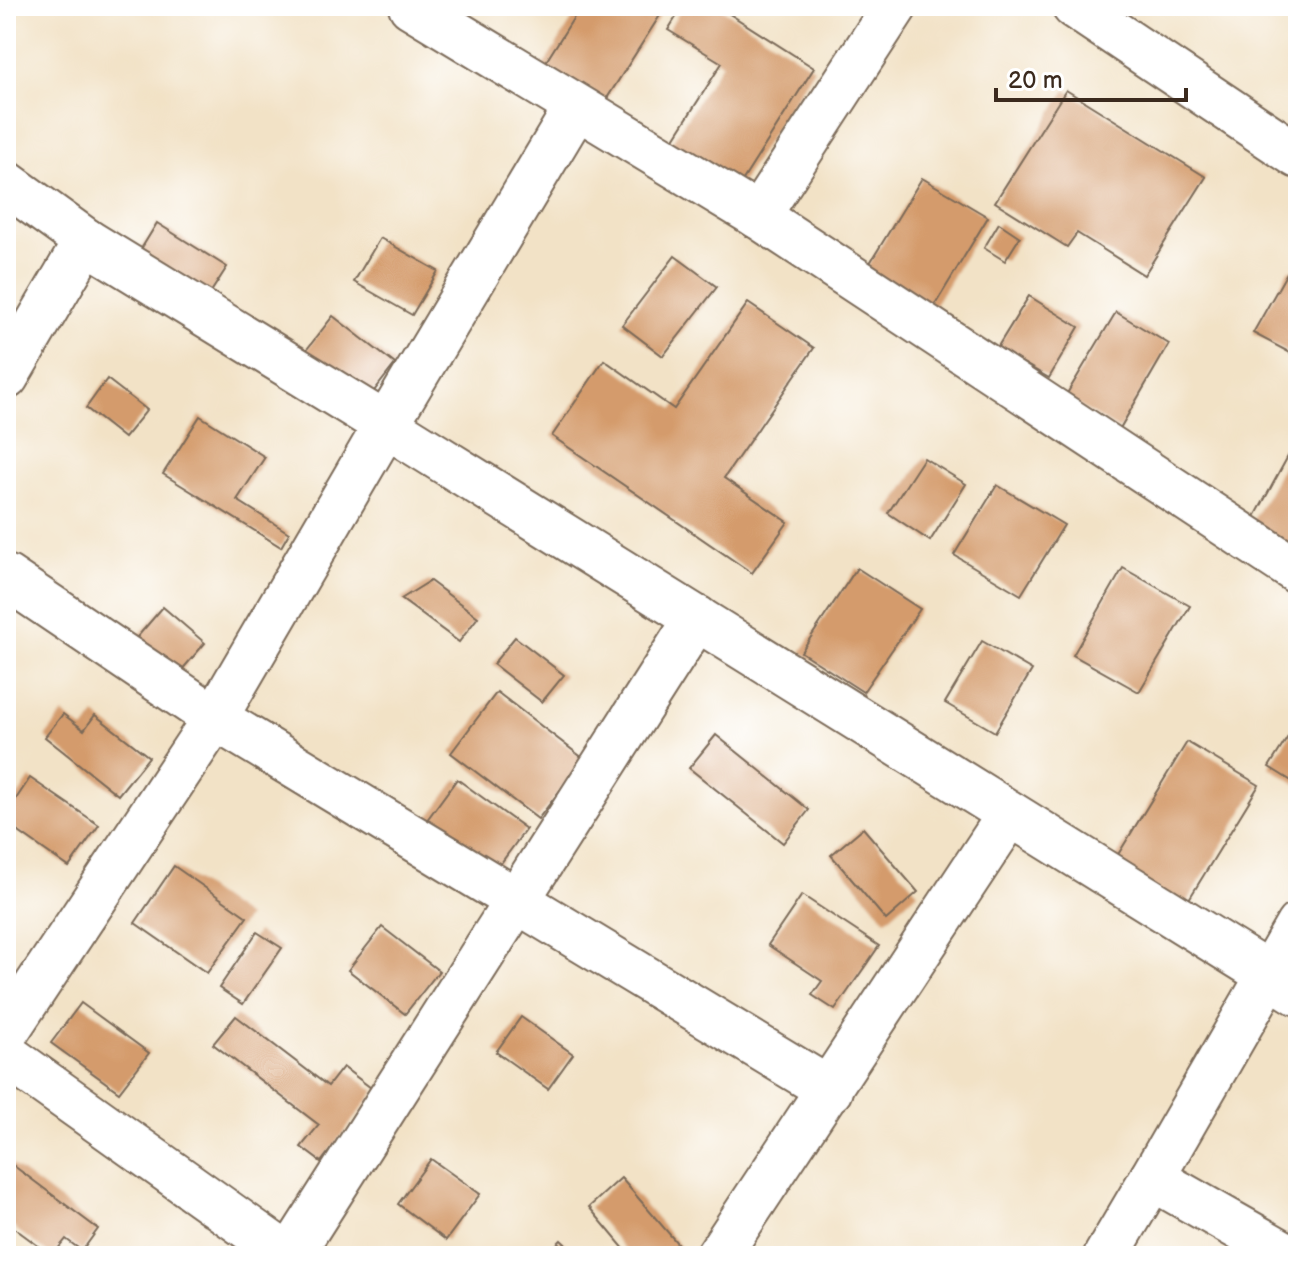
<svg xmlns="http://www.w3.org/2000/svg" width="1304" height="1262" viewBox="0 0 1304 1262" font-family="'Balsamiq Sans',sans-serif">
	<style>
		.building { fill: #d49b6c }
		.lines { fill: none; stroke-linecap: round; stroke-linejoin: round }
		.minor-casing { stroke: #7b6a59; stroke-width: 48 }
		.minor { stroke: #fff; stroke-width: 44 }
	</style>
	<rect width="100%" height="100%" fill="#fff"/>
	<filter id="ink" filterUnits="userSpaceOnUse"><feTurbulence type="fractalNoise" baseFrequency=".0125" numOctaves="2"/><feDisplacementMap in="SourceGraphic" scale="16" xChannelSelector="R" yChannelSelector="G"/><feConvolveMatrix kernelMatrix="1 2 1 2 8 2 1 2 1" color-interpolation-filters="sRGB"/></filter>
	<filter id="wash" filterUnits="userSpaceOnUse"><feTurbulence type="fractalNoise" baseFrequency=".006" numOctaves="4" result="noise"/><feDisplacementMap in="SourceGraphic" scale="32" xChannelSelector="R" yChannelSelector="G"/><feGaussianBlur stdDeviation="1.8" result="paint"/><feColorMatrix in="noise" values="0 0 0 0 0 0 0 0 0 0 0 0 0 0 0 0 0 1.4 0 .05"/><feComposite in="paint" operator="in"/></filter>
	<g filter="url(#wash)">
		<rect width="100%" height="100%" fill="#f2e2c6"/>
		<g id="blocks">
			<!-- building -->
			<g class="building">
				<path d="M 581,6 L 666,6 L 602,106 L 542,68 Z"/>
				<path d="M 683,6 L 717,6 L 814,68 L 734,194 L 666,151 L 722,63 L 668,30 Z"/>
				<path d="M 1066,90 L 1206,177 L 1144,275 L 1077,233 L 1067,247 L 995,202 Z"/>
				<path d="M 922,178 L 988,217 L 929,315 L 862,276 Z"/>
				<path d="M 157,223 L 227,267 L 207,298 L 138,254 Z"/>
				<path d="M 999,223 L 1020,237 L 1005,261 L 984,248 Z"/>
				<path d="M 380,238 L 438,271 L 412,315 L 354,282 Z"/>
				<path d="M 675,256 L 717,287 L 663,356 L 622,325 Z"/>
				<path d="M 1289,269 L 1298,274 L 1298,357 L 1253,333 Z"/>
				<path d="M 1029,296 L 1079,327 L 1049,378 L 997,348 Z"/>
				<path d="M 748,303 L 814,348 L 724,478 L 788,522 L 752,573 L 552,436 L 604,360 L 674,409 Z"/>
				<path d="M 1116,312 L 1169,344 L 1119,430 L 1065,397 Z"/>
				<path d="M 333,316 L 395,364 L 367,400 L 304,353 Z"/>
				<path d="M 107,379 L 147,410 L 124,438 L 86,408 Z"/>
				<path d="M 200,416 L 265,457 L 237,500 L 289,533 L 281,547 L 163,474 Z"/>
				<path d="M 1298,438 L 1298,550 L 1251,524 Z"/>
				<path d="M 924,458 L 966,484 L 930,541 L 888,513 Z"/>
				<path d="M 997,485 L 1064,525 L 1021,595 L 954,555 Z"/>
				<path d="M 857,568 L 920,609 L 863,692 L 801,652 Z"/>
				<path d="M 1123,568 L 1190,606 L 1139,692 L 1073,655 Z"/>
				<path d="M 430,581 L 478,617 L 459,642 L 401,599 Z"/>
				<path d="M 163,607 L 205,643 L 174,679 L 132,643 Z"/>
				<path d="M 515,637 L 564,675 L 542,702 L 493,664 Z"/>
				<path d="M 982,641 L 1032,670 L 995,732 L 945,703 Z"/>
				<path d="M 497,692 L 584,759 L 538,819 L 451,753 Z"/>
				<path d="M 63,714 L 84,730 L 95,715 L 149,757 L 118,795 L 45,737 Z"/>
				<path d="M 1298,721 L 1298,785 L 1269,767 Z"/>
				<path d="M 716,735 L 809,810 L 783,843 L 689,768 Z"/>
				<path d="M 1187,742 L 1259,785 L 1183,909 L 1111,866 Z"/>
				<path d="M 30,778 L 99,825 L 69,867 L 6,823 L 6,814 Z"/>
				<path d="M 457,779 L 526,829 L 493,874 L 424,824 Z"/>
				<path d="M 863,828 L 918,892 L 886,920 L 831,855 Z"/>
				<path d="M 174,866 L 247,917 L 207,973 L 135,923 Z"/>
				<path d="M 802,895 L 879,946 L 835,1010 L 812,995 L 822,981 L 768,945 Z"/>
				<path d="M 382,927 L 439,971 L 405,1014 L 348,970 Z"/>
				<path d="M 257,932 L 282,948 L 243,1004 L 219,988 Z"/>
				<path d="M 81,1003 L 149,1053 L 119,1092 L 51,1043 Z"/>
				<path d="M 236,1016 L 328,1086 L 343,1067 L 375,1091 L 321,1162 L 301,1147 L 319,1125 L 213,1044 Z"/>
				<path d="M 521,1017 L 573,1054 L 548,1089 L 496,1052 Z"/>
				<path d="M 431,1159 L 480,1194 L 446,1240 L 398,1204 Z"/>
				<path d="M 6,1160 L 98,1229 L 82,1251 L 66,1239 L 52,1256 L 6,1222 Z"/>
				<path d="M 621,1178 L 684,1251 L 677,1256 L 630,1256 L 589,1207 Z"/>
				<path d="M 561,1240 L 578,1256 L 545,1256 Z"/>
			</g>
		</g>
	</g>
	<g filter="url(#ink)">
		<use href="#blocks" fill-opacity="0" stroke="#7b6a59" stroke-width="2"/>
		<g class="lines">
			<!-- minor casing -->
			<g class="minor-casing">
				<g id="minor">
					<path d="M 411,6 L 758,216 L 1298,572"/>
					<path d="M 1074,6 L 1298,156"/>
					<path d="M 576,108 L 386,425 L 1298,993"/>
					<path d="M 6,183 L 86,241 L 386,425 L 215,718 L 6,577"/>
					<path d="M 758,216 L 895,6"/>
					<path d="M 6,377 L 86,241"/>
					<path d="M 6,1032 L 215,718 L 830,1090"/>
					<path d="M 6,1055 L 288,1256"/>
					<path d="M 290,1256 L 697,618"/>
					<path d="M 718,1256 L 1010,814"/>
					<path d="M 1106,1256 L 1152,1178"/>
					<path d="M 1289,1256 L 1152,1178 L 1298,925"/>
				</g>
			</g>
			<!-- minor -->
			<use href="#minor" class="minor"/>
		</g>
	</g>
	<!-- margin -->
	<rect width="1304" height="1262" fill="none" stroke="#fff" stroke-width="32"/>
	<!-- scale -->
	<path d="M996 88v12h190v-12" fill="none" stroke="#3b2a1e" stroke-width="4"/>
	<text x="1008" y="88" font-size="24" fill="#3b2a1e" stroke="#ffffff" stroke-width="6" paint-order="stroke">20 m</text>
</svg>
